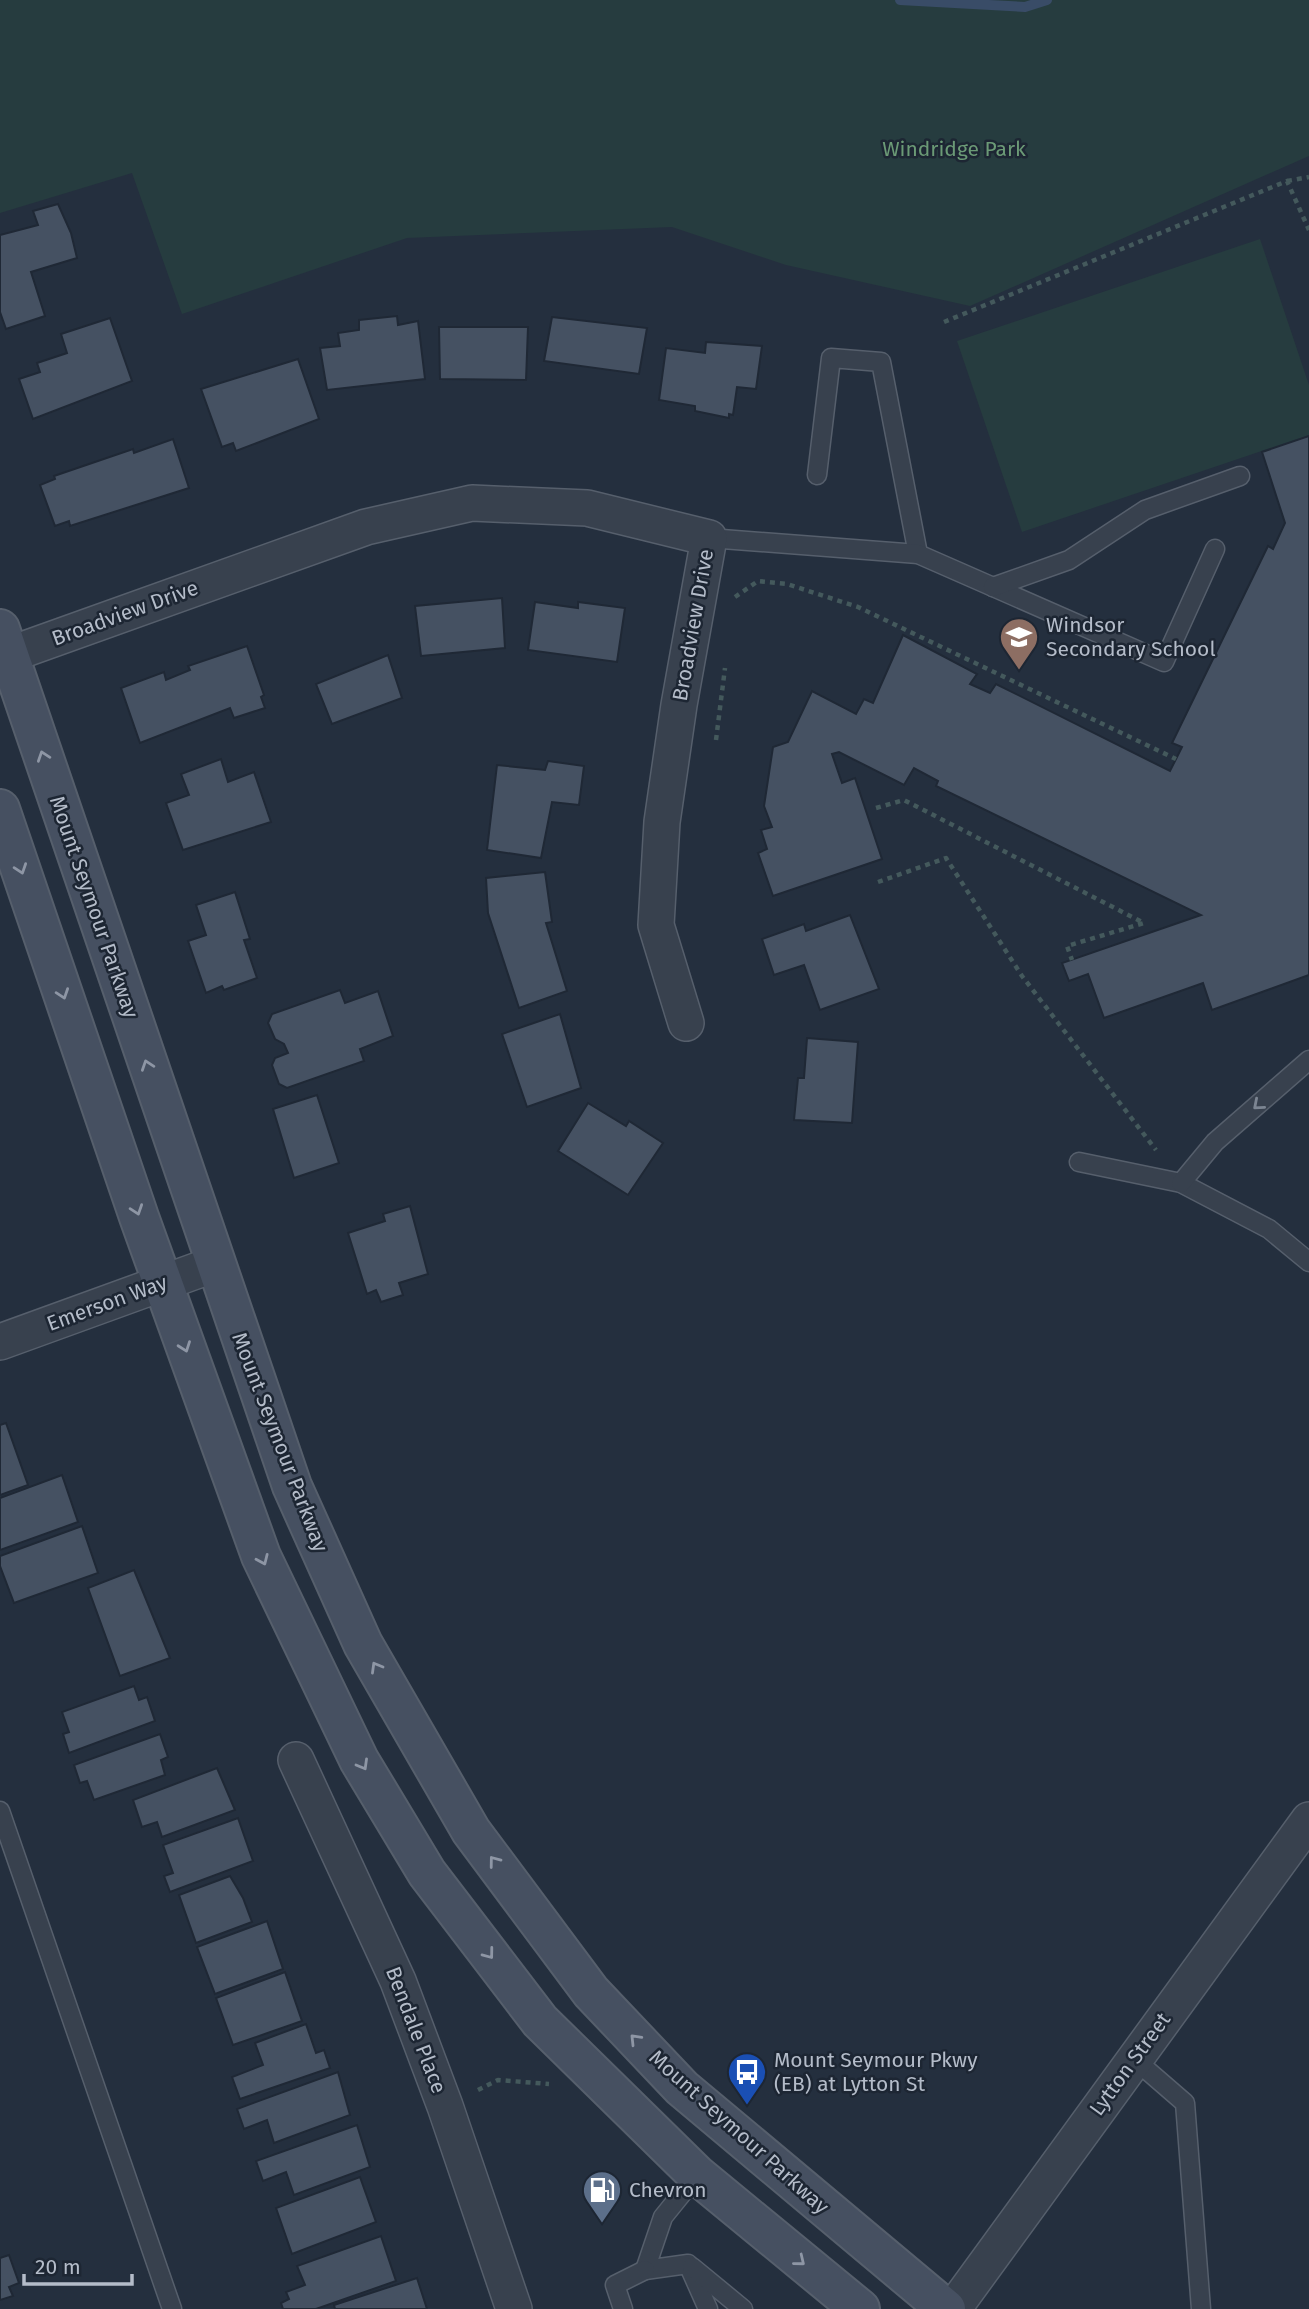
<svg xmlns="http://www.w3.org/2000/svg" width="1309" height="2309" viewBox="0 0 1309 2309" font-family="'Fira Sans',sans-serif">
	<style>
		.green { fill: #263c3f }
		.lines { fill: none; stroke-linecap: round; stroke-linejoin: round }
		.stream { stroke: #394c67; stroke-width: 10 }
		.building { fill: #455162; stroke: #1f2835; stroke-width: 2 }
		.lane-casing { stroke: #565f6c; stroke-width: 21 }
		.street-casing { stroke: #565f6c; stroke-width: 38 }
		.secondary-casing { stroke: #565f6c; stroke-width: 42 }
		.path { stroke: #44595c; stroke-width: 4.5; stroke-dasharray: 5 5; stroke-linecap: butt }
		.lane { stroke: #38414e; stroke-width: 18 }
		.street { stroke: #38414e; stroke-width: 35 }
		.secondary { stroke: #465061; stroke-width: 38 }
		.oneway { stroke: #8e96a5 }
		.oneway2 { stroke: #7c8592 }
		.labels { text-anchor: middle; stroke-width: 5; stroke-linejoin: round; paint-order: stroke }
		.park-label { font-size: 21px; fill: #6b9a76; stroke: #1d2633 }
		.street-label { font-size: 21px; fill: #b4bcc9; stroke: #1d2633 }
		.poi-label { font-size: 21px; fill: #b4bcc9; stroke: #1d2633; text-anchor: start }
	</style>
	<rect width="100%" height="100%" fill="#242f3e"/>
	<!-- green -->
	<g class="green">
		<path d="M 0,0 L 1309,0 L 1309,156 L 970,306 L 786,265 L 672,227 L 407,238 L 182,314 L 132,173 L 0,213 Z"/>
		<path d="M 1260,239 L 1309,385 L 1309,435 L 1022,532 L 957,341 Z"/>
	</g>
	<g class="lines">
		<!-- stream -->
		<path class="stream" d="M 900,0 L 1025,7 L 1047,0"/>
	</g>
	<!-- building -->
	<g class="building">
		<path d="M 58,204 L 71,233 L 77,258 L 31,272 L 45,316 L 6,329 L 0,312 L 0,235 L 38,225 L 33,211 Z"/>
		<path d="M 397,316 L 398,325 L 418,321 L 425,379 L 327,390 L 320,348 L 340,346 L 338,333 L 359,330 L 359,320 Z"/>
		<path d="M 552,317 L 647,328 L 639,374 L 544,361 Z"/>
		<path d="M 110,318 L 132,381 L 33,419 L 19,379 L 40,372 L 37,363 L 67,353 L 61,334 Z"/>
		<path d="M 439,327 L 528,327 L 526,380 L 440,379 Z"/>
		<path d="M 706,342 L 762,346 L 756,389 L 737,387 L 733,415 L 729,414 L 729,418 L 695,411 L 695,406 L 659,400 L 666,348 L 705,353 Z"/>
		<path d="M 298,359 L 319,419 L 236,451 L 233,443 L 222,447 L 201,389 Z"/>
		<path d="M 1309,436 L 1309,975 L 1212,1010 L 1203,983 L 1104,1018 L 1088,974 L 1069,981 L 1062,963 L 1201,915 L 936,786 L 938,781 L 914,768 L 904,785 L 839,752 L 832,754 L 842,783 L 855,778 L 882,859 L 773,896 L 758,853 L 767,849 L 761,830 L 772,827 L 764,806 L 773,747 L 788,742 L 812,691 L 856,714 L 864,699 L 873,703 L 903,635 L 977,674 L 970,684 L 990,693 L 996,684 L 1170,771 L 1182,747 L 1172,743 L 1268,546 L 1273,549 L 1285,523 L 1262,452 Z"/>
		<path d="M 173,439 L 189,488 L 70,526 L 69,521 L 55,526 L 40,485 L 55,479 L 54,476 L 133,449 L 134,453 Z"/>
		<path d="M 502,598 L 505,648 L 421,656 L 415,606 Z"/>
		<path d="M 535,602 L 578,608 L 578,602 L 625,608 L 617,662 L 528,650 Z"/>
		<path d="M 247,646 L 264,695 L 261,697 L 265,708 L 234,718 L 230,708 L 140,743 L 121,688 L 164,672 L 166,680 L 190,670 L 188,666 Z"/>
		<path d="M 388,655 L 402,698 L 332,724 L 316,684 Z"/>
		<path d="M 221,759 L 228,782 L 254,772 L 271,822 L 183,850 L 166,803 L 189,795 L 181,774 Z"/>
		<path d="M 548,761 L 584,766 L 579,805 L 552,802 L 541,858 L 487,850 L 497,765 L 545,770 Z"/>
		<path d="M 545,872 L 552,922 L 546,923 L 567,991 L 519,1008 L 488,913 L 486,878 Z"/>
		<path d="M 235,892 L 250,939 L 244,940 L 257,978 L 224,990 L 222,986 L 206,993 L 188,941 L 206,935 L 196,905 Z"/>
		<path d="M 850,915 L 879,989 L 820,1010 L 804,965 L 774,975 L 762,939 L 804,924 L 806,931 Z"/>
		<path d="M 340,990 L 345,1003 L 378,991 L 393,1036 L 360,1049 L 364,1061 L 287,1088 L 279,1084 L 272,1065 L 275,1058 L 288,1053 L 284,1044 L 275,1039 L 268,1023 L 272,1014 Z"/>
		<path d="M 560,1014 L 581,1088 L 527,1107 L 502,1034 Z"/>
		<path d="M 807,1038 L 858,1042 L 852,1123 L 794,1120 L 798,1078 L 804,1078 Z"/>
		<path d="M 317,1095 L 339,1163 L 294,1178 L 273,1109 Z"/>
		<path d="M 588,1103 L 626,1126 L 629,1121 L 663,1143 L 628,1195 L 558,1151 Z"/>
		<path d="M 410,1206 L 428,1274 L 399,1283 L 403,1295 L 381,1302 L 376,1290 L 367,1294 L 348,1233 L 385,1221 L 383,1214 Z"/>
		<path d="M 6,1423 L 28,1485 L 0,1495 L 0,1425 Z"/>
		<path d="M 62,1475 L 78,1522 L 0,1550 L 0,1498 Z"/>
		<path d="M 82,1526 L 98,1573 L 14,1603 L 0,1566 L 0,1556 Z"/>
		<path d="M 134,1570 L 170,1658 L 120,1676 L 88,1588 Z"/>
		<path d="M 134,1686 L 139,1700 L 147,1697 L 155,1721 L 69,1753 L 63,1734 L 69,1732 L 62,1712 Z"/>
		<path d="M 160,1734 L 168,1757 L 161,1760 L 165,1775 L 94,1800 L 87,1781 L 80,1783 L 74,1765 Z"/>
		<path d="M 217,1768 L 235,1810 L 162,1837 L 157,1822 L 142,1827 L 133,1800 Z"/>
		<path d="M 238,1818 L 253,1861 L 170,1892 L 164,1876 L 173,1873 L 163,1845 Z"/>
		<path d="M 230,1876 L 243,1898 L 252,1922 L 196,1943 L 179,1895 Z"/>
		<path d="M 267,1921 L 283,1969 L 215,1994 L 197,1947 Z"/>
		<path d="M 285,1972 L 302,2021 L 233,2045 L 216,1998 Z"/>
		<path d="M 306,2024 L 316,2053 L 324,2050 L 330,2068 L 240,2099 L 232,2077 L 263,2065 L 255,2043 Z"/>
		<path d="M 338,2072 L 350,2115 L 274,2143 L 267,2120 L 244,2129 L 237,2109 Z"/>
		<path d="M 357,2125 L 370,2167 L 294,2195 L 286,2172 L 263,2181 L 256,2161 Z"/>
		<path d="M 360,2177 L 376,2222 L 292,2254 L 276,2208 Z"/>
		<path d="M 381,2236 L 396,2281 L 316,2309 L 283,2309 L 281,2303 L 289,2299 L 286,2292 L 305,2285 L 297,2266 Z"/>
		<path d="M 9,2255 L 19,2283 L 9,2287 L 13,2296 L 0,2300 L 0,2258 Z"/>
		<path d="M 417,2278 L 427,2309 L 335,2309 L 334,2305 Z"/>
	</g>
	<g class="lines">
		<!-- lane casing -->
		<g class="lane-casing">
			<g id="lane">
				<path d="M 817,475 L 831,358 L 881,362 L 918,554"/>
				<path d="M 709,538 L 918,554 L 1164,662 L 1215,549"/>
				<path d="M 993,587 L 1069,560 L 1145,510 L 1240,476"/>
				<path d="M 1079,1162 L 1181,1183 L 1269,1229 L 1309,1262"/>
				<path d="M 1181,1183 L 1215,1142 L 1309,1060"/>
				<path d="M 0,1811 L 172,2309"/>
				<path d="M 1133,2058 L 1185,2103 L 1201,2309"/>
				<path d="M 697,2175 L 663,2217 L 645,2270 L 688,2264 L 708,2309"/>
				<path d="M 692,2267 L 743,2309"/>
				<path d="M 623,2309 L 615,2285 L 645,2270"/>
			</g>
		</g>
		<!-- street casing -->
		<g class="street-casing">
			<g id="street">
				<path d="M 0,658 L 366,527 L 472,503 L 587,508 L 709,538 L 679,705 L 662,822 L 656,925 L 686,1023"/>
				<path d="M 0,1342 L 215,1264"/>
				<path d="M 296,1760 L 398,1981 L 445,2106 L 514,2309"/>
				<path d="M 953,2309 L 1309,1820"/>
			</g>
		</g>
		<!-- secondary casing -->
		<g class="secondary-casing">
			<g id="secondary">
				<path d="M 0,629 L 292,1486 L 363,1644 L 471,1831 L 591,1992 L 682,2088 L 946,2309"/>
				<path d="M 0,809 L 139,1217 L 261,1556 L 359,1760 L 427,1873 L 540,2021 L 697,2175 L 860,2309"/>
			</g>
		</g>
		<!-- path -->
		<g class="path">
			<path d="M 1287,181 L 1309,177"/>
			<path d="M 944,322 L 1287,181 L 1309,230"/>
			<path d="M 735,597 L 758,581 L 787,584 L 858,607 L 1176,759"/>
			<path d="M 716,740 L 725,668"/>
			<path d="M 876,808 L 904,800 L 1144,923 L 1067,946 L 1072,960"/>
			<path d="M 878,882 L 946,858 L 1022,976 L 1156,1150"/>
			<path d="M 478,2090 L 498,2080 L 549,2084"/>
		</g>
		<!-- lane -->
		<use href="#lane" class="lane"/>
		<!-- street -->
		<use href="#street" class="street"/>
		<!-- secondary -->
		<use href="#secondary" class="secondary"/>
	</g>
	<!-- one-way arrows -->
	<defs><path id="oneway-chevron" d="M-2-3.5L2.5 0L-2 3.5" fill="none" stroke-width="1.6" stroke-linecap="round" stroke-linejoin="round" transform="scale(1.75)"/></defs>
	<g class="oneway">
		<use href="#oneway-chevron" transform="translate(43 756) rotate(-109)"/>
		<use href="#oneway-chevron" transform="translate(21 869) rotate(71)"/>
		<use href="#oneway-chevron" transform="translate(63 994) rotate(71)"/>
		<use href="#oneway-chevron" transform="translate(147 1065) rotate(-109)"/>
		<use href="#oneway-chevron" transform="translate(137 1210) rotate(71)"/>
		<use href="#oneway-chevron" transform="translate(185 1347) rotate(70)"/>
		<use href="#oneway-chevron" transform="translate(263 1560) rotate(66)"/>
		<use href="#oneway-chevron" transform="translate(376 1667) rotate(-120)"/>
		<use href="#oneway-chevron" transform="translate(363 1765) rotate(60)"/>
		<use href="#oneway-chevron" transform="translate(494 1861) rotate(-127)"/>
		<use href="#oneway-chevron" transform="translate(489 1954) rotate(53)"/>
		<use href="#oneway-chevron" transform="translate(635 2039) rotate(-134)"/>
		<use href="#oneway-chevron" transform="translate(800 2261) rotate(39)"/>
	</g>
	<use class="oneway2" href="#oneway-chevron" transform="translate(1258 1105) rotate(139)"/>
	<!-- icons -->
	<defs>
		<g id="school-pin" transform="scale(2.0125)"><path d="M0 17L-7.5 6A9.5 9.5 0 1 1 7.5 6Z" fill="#8d6e63" stroke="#1d2633"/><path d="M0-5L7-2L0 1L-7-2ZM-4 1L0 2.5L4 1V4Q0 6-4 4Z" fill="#fff"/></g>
		<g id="bus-pin" transform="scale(2.0125)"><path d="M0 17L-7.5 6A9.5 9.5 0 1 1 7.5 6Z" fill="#1a4fb4" stroke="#1d2633"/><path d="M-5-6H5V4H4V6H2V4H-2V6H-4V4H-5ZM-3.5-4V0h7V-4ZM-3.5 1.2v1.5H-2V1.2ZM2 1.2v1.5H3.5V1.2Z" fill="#fff"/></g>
		<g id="fuel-pin" transform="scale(2.0125)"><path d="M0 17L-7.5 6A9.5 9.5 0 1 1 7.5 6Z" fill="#5c6f8a" stroke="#1d2633"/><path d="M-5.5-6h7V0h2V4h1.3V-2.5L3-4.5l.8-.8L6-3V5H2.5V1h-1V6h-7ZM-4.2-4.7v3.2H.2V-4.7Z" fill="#fff"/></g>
	</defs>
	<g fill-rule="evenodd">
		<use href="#school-pin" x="1019" y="637"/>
		<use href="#bus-pin" x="747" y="2072"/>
		<use href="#fuel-pin" x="602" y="2190"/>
	</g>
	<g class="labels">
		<!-- park labels -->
		<g class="park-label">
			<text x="954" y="156">Windridge Park</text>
		</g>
		<!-- street labels -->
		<g class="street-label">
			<text transform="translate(125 613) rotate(-20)" y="7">Broadview Drive</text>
			<text transform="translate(693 625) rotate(-80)" y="7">Broadview Drive</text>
			<text transform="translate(94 907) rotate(71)" y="7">Mount Seymour Parkway</text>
			<text transform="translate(107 1303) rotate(-20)" y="7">Emerson Way</text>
			<text transform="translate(280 1442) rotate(69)" y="7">Mount Seymour Parkway</text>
			<text transform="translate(416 2030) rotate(69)" y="7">Bendale Place</text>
			<text transform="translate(1130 2064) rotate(-54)" y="7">Lytton Street</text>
			<text transform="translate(739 2132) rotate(42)" y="7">Mount Seymour Parkway</text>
		</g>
		<!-- poi labels -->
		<g class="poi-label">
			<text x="1046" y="632">Windsor<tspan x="1046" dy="24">Secondary School</tspan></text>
			<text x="774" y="2067">Mount Seymour Pkwy<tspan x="774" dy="24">(EB) at Lytton St</tspan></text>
			<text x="629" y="2197">Chevron</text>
		</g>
	</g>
	<!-- scale -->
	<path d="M24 2274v10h108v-10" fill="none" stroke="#b4bcc9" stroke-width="3.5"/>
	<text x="35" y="2274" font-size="21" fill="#b4bcc9" stroke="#1d2633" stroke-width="5" paint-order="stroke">20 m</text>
</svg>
